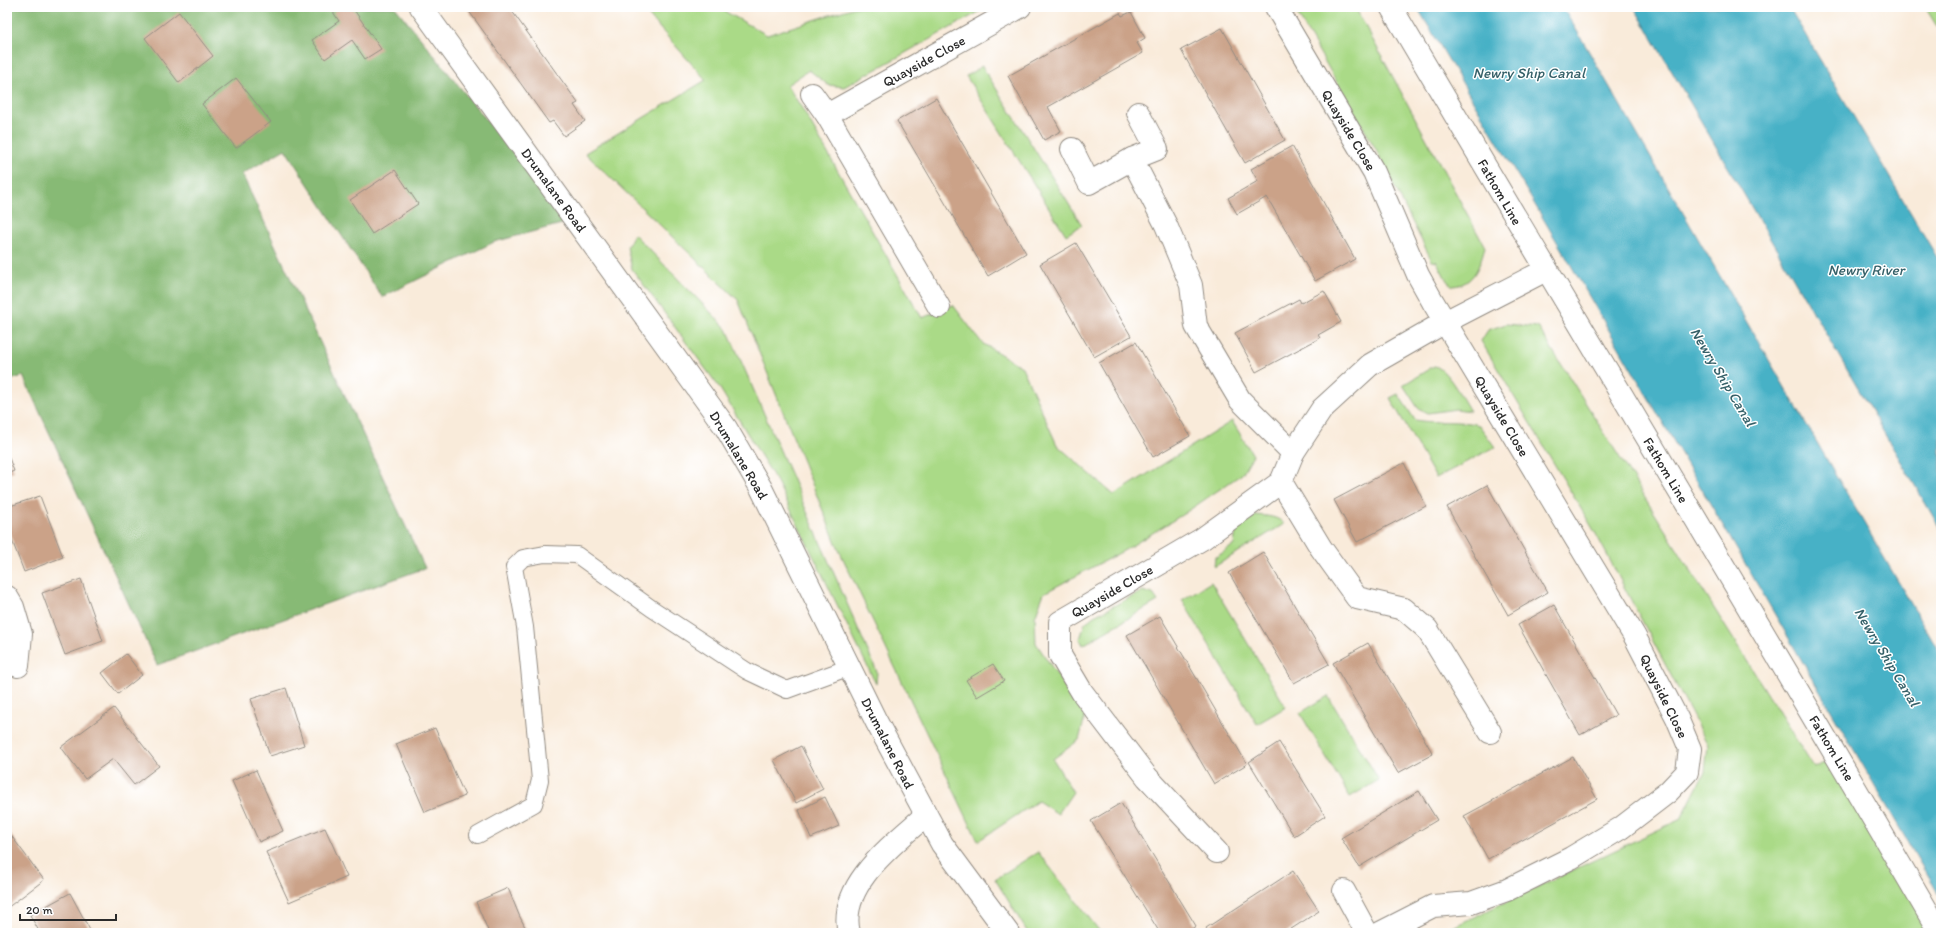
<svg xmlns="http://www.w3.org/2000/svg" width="1948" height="940" viewBox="0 0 1948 940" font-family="Itim,sans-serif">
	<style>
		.green { fill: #aada87; stroke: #6a8259 }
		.forest { fill: #87ba74; stroke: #597250 }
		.water { fill: #47b1c6; stroke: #396e78 }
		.building { fill: #cba288 }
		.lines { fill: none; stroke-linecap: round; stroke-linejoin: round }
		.lane-casing { stroke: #928b82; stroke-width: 18 }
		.street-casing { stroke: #928b82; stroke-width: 24 }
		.secondary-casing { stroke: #928b82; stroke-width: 24 }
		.lane { stroke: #fff; stroke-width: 16 }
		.street { stroke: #fff; stroke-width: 22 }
		.secondary { stroke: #fff; stroke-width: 22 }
		.labels { text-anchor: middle; stroke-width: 3; stroke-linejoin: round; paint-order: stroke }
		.street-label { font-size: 14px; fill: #2b2b2b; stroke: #fff }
		.water-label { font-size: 15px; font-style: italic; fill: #366169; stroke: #fff }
	</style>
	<rect width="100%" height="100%" fill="#fff"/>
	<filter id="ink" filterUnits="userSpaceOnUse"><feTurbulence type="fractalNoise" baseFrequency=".025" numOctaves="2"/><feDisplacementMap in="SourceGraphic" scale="8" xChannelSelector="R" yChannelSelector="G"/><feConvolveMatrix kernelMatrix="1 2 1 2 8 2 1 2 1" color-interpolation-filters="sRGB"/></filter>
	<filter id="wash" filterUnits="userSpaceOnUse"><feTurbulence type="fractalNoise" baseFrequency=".012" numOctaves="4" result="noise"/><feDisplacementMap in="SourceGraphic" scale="16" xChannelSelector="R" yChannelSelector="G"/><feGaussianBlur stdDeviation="0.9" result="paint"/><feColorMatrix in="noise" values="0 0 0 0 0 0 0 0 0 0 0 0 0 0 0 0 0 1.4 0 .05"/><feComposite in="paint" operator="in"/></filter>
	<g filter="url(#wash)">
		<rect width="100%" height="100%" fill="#f9ebda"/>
		<!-- green -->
		<g class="green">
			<path d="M 641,7 L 695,7 L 702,11 L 703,7 L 717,7 L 767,35 L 855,7 L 988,7 L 844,87 L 828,85 L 809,70 L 787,85 L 803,110 L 922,318 L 953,305 L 982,343 L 1022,367 L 1057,445 L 1114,495 L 1232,421 L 1253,455 L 1242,474 L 1185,513 L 1125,550 L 1044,593 L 1035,617 L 1036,643 L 1085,717 L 1079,740 L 1053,759 L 1073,792 L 1058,814 L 1038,801 L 978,841 L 838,548 L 738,300 L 585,153 L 706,80 Z"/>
			<path d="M 1293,7 L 1355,7 L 1485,247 C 1479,266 1475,284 1453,286 L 1447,281 L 1437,262 L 1432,261 L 1374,146 Z"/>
			<path d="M 1925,7 L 1941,7 L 1941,33 Z"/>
			<path d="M 982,66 L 1082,225 L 1066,235 L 966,76 Z"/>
			<path d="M 634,234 L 727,329 L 877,672 L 876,684 L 777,482 L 719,387 L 632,269 L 627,247 Z"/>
			<path d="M 1506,324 L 1538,327 L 1814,768 L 1837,756 L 1940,933 L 1440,933 L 1681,819 L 1705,772 L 1708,745 L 1596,534 L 1481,341 L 1488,330 Z"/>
			<path d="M 1434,366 C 1446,367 1463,400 1470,411 L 1456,409 L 1428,413 L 1418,408 L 1403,385 Z"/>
			<path d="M 1398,394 L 1415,420 C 1436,424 1457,419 1479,425 L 1495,447 L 1436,478 L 1390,398 Z"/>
			<path d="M 1256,515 C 1266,516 1278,516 1284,524 L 1214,567 L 1215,558 L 1234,545 L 1236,529 Z"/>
			<path d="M 1211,582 L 1286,707 L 1257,724 L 1182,600 Z"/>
			<path d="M 1143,591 L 1153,594 L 1158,601 L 1083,645 L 1080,639 L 1085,623 L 1094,616 Z"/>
			<path d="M 1328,696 L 1379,780 L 1350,797 L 1300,713 Z"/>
			<path d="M 1038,852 L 1101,933 L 1028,933 L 995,879 Z"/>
		</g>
		<!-- forest -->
		<path class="forest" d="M 7,7 L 395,7 L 569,222 L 494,242 L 382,297 L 285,149 L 242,174 L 425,568 L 157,665 L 23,376 L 7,381 Z"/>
		<!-- water -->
		<g class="water">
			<path d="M 1417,7 L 1563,7 L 1941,655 L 1941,899 L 1569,262 Z"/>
			<path d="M 1634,7 L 1789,7 L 1941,264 L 1941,530 Z"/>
		</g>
		<g id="blocks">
			<!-- building -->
			<g class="building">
				<path d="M 341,7 L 352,7 L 381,49 L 365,59 L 352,40 L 325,59 L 312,40 L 339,21 L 333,12 Z"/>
				<path d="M 466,7 L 509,7 L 578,103 L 574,105 L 585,121 L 564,136 L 553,121 L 549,123 Z"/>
				<path d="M 179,12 L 213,56 L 179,83 L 145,38 Z"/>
				<path d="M 1131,12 L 1145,38 L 1137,43 L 1143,53 L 1048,107 L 1061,131 L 1044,140 L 1008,76 L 1120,13 L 1122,16 Z"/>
				<path d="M 1222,28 L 1285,140 L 1245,163 L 1181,50 Z"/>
				<path d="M 236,78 L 271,122 L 236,148 L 202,104 Z"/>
				<path d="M 936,98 L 1026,253 L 988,276 L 897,121 Z"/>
				<path d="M 1292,146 L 1355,259 L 1315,281 L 1267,197 L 1237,214 L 1228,198 L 1258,181 L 1251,169 Z"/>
				<path d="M 395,170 L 418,204 L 372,234 L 350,200 Z"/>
				<path d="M 1076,243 L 1131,336 L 1094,357 L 1040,264 Z"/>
				<path d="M 1324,291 L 1341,322 L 1318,335 L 1320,338 L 1256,372 L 1235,333 L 1299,299 L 1301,303 Z"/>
				<path d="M 1136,342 L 1190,436 L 1153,457 L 1099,363 Z"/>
				<path d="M 7,453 L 14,471 L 7,474 Z"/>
				<path d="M 1404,463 L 1426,506 L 1357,542 L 1334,500 Z"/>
				<path d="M 1487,485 L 1548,592 L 1508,615 L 1447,507 Z"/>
				<path d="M 40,496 L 63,557 L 24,572 L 7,527 L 7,507 Z"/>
				<path d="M 1263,552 L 1329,664 L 1294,683 L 1229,573 Z"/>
				<path d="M 81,579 L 103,641 L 65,655 L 42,593 Z"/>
				<path d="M 1554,605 L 1616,715 L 1580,735 L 1518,625 Z"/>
				<path d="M 1160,616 L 1247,764 L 1214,784 L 1127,635 Z"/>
				<path d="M 1368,643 L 1433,754 L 1398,773 L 1333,663 Z"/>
				<path d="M 126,654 L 142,675 L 118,694 L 102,673 Z"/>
				<path d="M 993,664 L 1004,681 L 977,697 L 966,680 Z"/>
				<path d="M 286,688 L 304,745 L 270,756 L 251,699 Z"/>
				<path d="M 114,708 L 159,766 L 134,785 L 113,759 L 85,779 L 61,747 Z"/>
				<path d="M 435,728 L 465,796 L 425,812 L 396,744 Z"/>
				<path d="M 1279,742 L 1325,816 L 1294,836 L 1249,762 Z"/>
				<path d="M 801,746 L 823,789 L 796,803 L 774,760 Z"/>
				<path d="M 1573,757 L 1597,799 L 1488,859 L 1464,816 Z"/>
				<path d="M 256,770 L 283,831 L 259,842 L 232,781 Z"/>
				<path d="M 1419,791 L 1437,820 L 1359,867 L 1341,838 Z"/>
				<path d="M 825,797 L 839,826 L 811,838 L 799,810 Z"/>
				<path d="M 1121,803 L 1196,926 L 1185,933 L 1160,933 L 1091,821 Z"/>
				<path d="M 325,828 L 347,877 L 289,902 L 266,852 Z"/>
				<path d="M 7,830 L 44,880 L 7,908 Z"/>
				<path d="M 1293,871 L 1319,911 L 1285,933 L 1209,933 L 1206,928 Z"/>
				<path d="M 508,888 L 519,915 L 528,933 L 489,933 L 476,902 Z"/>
				<path d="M 70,893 L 91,932 L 40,933 L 30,915 Z"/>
			</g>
		</g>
	</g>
	<g filter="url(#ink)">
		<use href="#blocks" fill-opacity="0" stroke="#928b82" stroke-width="1"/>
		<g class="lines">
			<!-- lane casing -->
			<g class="lane-casing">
				<path id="lane" d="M 478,835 L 534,804 L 540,780 L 525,627 L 514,567 L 523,558 L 545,554 L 577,555 L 651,608 L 747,671 L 787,690 L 850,667"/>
			</g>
			<!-- street casing -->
			<g class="street-casing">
				<g id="street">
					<path d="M 1276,7 L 1374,172 L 1418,275 L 1433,302 L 1635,637 L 1677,718 L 1690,749 L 1687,772 L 1668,792 L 1621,828 L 1571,858 L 1507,890 L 1471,903 L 1433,906 L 1380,933"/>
					<path d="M 1391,7 C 1573,316 1760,623 1940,933"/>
					<path d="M 812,94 L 827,115 L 939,307"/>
					<path d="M 827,115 L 1020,7"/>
					<path d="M 1072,149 L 1089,183 L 1132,159 L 1157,149 L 1138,113"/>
					<path d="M 1132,159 L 1166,225 L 1191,285 L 1196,326 L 1240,400 L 1293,453"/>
					<path d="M 1281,482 L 1321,548 L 1357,598 L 1404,609 L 1427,629 L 1490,732"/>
					<path d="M 7,597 L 13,607 L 21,634 L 18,666"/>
					<path d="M 1217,852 L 1147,777 L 1082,692 L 1060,655 L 1060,622 L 1202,539 L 1281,482 L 1293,453 L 1322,409 L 1370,365 L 1445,322 L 1546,270"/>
					<path d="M 1344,891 L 1367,933"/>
					<path d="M 849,933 C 837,885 895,843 926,815"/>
				</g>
			</g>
			<!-- secondary casing -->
			<g class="secondary-casing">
				<path id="secondary" d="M 421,7 L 726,428 L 761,488 L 876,721 L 942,844 L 1008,933"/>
			</g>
			<!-- lane -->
			<use href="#lane" class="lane"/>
			<!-- street -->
			<use href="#street" class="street"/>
			<!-- secondary -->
			<use href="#secondary" class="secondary"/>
		</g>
	</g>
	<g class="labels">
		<!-- street labels -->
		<g class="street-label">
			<text transform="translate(924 61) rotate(-29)" y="5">Quayside Close</text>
			<text transform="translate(1349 130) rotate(59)" y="5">Quayside Close</text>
			<text transform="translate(554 190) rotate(54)" y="5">Drumalane Road</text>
			<text transform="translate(1500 192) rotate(60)" y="5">Fathom Line</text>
			<text transform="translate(1502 416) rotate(59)" y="5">Quayside Close</text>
			<text transform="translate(739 455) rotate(59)" y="5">Drumalane Road</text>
			<text transform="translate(1666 470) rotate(59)" y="5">Fathom Line</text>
			<text transform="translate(1112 591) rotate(-30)" y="5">Quayside Close</text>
			<text transform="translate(1664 696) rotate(64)" y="5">Quayside Close</text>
			<text transform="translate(888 743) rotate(63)" y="5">Drumalane Road</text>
			<text transform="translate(1832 748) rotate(59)" y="5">Fathom Line</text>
		</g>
		<!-- water labels -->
		<g class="water-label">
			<text x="1529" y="78">Newry Ship Canal</text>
			<text x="1866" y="275">Newry River</text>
			<text transform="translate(1723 377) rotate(59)" y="5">Newry Ship Canal</text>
			<text transform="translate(1887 657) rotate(59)" y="5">Newry Ship Canal</text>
		</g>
	</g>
	<!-- margin -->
	<rect width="1948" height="940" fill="none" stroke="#fff" stroke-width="24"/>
	<!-- scale -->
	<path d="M20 914v6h96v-6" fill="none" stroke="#2b2b2b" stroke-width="2"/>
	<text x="26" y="914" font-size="12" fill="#2b2b2b" stroke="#ffffff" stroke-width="3" paint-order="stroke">20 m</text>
</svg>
